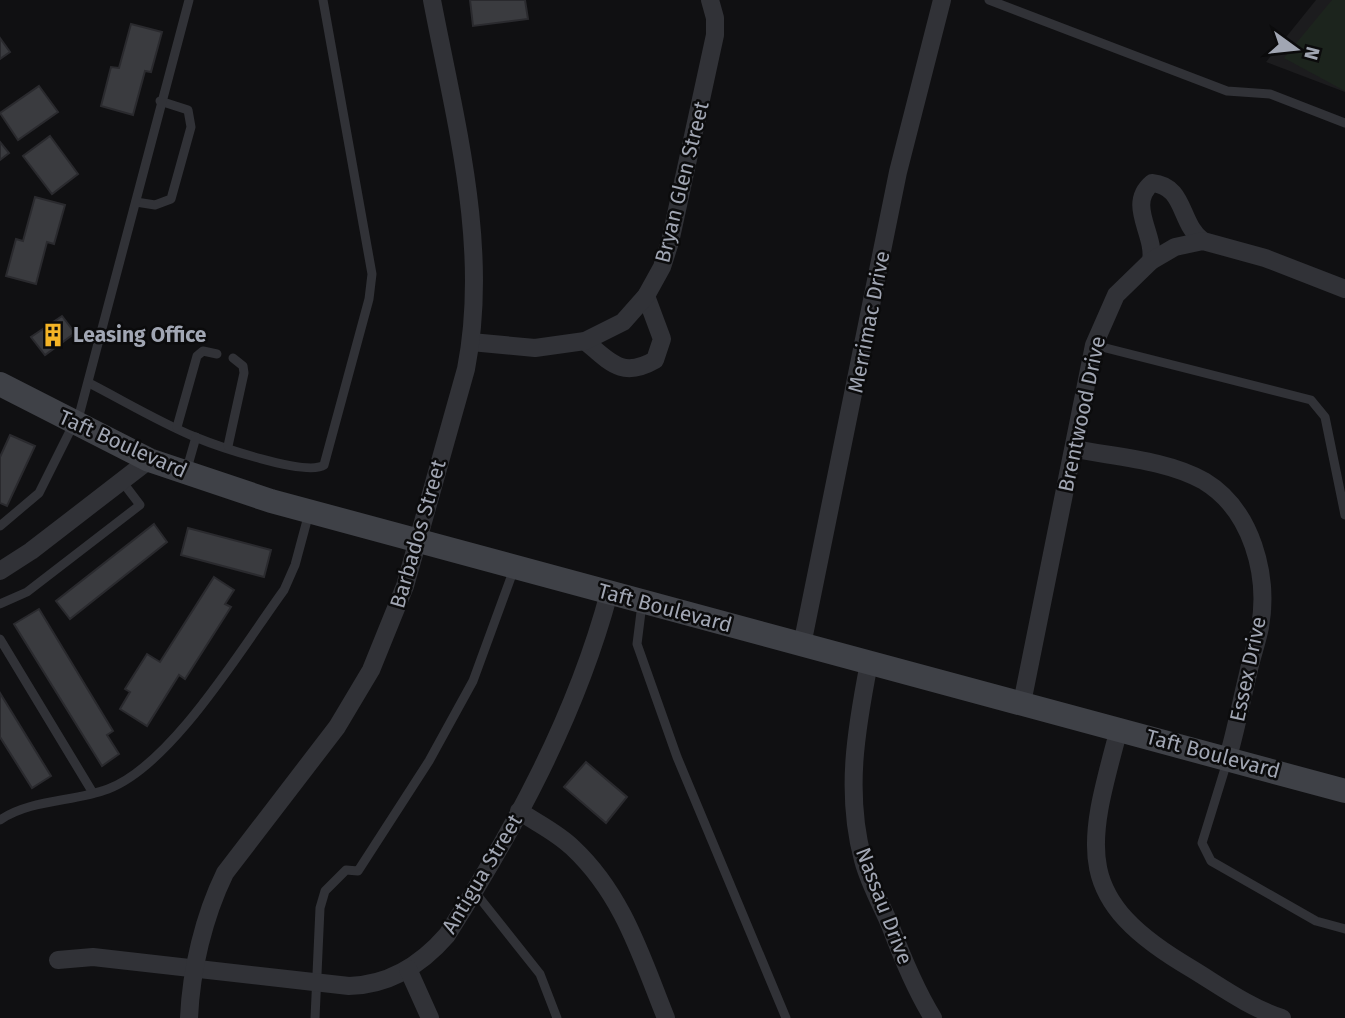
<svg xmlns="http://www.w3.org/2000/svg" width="1345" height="1018" viewBox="0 0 1345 1018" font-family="'Fira Sans',sans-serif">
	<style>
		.built { fill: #1c1c1e }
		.green { fill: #1c241d }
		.building { fill: #3a3b3f; stroke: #2a2a2e; stroke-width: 2 }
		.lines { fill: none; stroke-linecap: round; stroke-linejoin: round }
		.lane { stroke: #313237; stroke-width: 9 }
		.street { stroke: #313237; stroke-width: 18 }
		.secondary { stroke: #3f4147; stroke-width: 24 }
		.labels { text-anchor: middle; stroke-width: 5; stroke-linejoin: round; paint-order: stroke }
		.street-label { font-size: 21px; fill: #a1a6b3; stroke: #0b0b0c }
		.poi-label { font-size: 21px; font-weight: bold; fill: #a1a6b3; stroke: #0b0b0c; text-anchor: start }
	</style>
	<rect width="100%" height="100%" fill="#101012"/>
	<!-- built -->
	<path class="built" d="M 1316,0 L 1345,0 L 1345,92 L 1266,62 Z"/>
	<!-- green -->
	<path class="green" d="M 1332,0 L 1345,0 L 1345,91 L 1284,58 Z"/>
	<!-- building -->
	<g class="building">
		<path d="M 470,0 L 525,0 L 528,19 L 473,26 Z"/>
		<path d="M 131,24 L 162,32 L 151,72 L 145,71 L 133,115 L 101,106 L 111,67 L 119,68 Z"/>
		<path d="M 0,38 L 10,52 L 0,59 Z"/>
		<path d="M 39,86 L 58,112 L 18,140 L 0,113 Z"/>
		<path d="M 50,136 L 78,174 L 52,194 L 23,156 Z"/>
		<path d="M 0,142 L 9,153 L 0,160 Z"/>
		<path d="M 35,197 L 65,205 L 54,244 L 47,242 L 36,284 L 6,276 L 16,239 L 23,241 Z"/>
		<path d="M 62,316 L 75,333 L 45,355 L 31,337 Z"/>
		<path d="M 10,435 L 35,446 L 7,506 L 0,503 L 0,457 Z"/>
		<path d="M 154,524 L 167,542 L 70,619 L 56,601 Z"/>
		<path d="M 188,528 L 271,550 L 264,577 L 181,555 Z"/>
		<path d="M 214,577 L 234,590 L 225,604 L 231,607 L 185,679 L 179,675 L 147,726 L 120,709 L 130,692 L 125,689 L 147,654 L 160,662 Z"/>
		<path d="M 39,609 L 113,731 L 107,735 L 119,754 L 102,766 L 14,624 Z"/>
		<path d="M 0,693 L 51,776 L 32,788 L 0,737 Z"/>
		<path d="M 586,762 L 627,797 L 606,823 L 564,787 Z"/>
	</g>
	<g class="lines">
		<!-- lane -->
		<g class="lane">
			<path d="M 989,0 L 1227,91 L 1270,94 L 1345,123"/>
			<path d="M 136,202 L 155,205 L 171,199 L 191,127 L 188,110 L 160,101"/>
			<path d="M 1094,345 L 1311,400 L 1325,417 L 1345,515"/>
			<path d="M 89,383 C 124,401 159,422 195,437 C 217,446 307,477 324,465 L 369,299 L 372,274 L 323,0"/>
			<path d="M 77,423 L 189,0"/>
			<path d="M 177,427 L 197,356 L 203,351 L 217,354"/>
			<path d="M 228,446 L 244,373 L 243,366 L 233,358"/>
			<path d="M 186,472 L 196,437"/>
			<path d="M 0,526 L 39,493 L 73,425"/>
			<path d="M 0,604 L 27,592 L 140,505 L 121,480"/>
			<path d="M 642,604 L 637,644 L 677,757 L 786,1018"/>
			<path d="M 0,639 L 93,793"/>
			<path d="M 1227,762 L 1202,843 L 1211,861 L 1316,921 L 1345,929"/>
			<path d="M 0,820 C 31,799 74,802 108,789 C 172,765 243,646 284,590 L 295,565 L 309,513"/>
			<path d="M 474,891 L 540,974 L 557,1018"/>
			<path d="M 315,1018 L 320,908 L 325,891 L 346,870 L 358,871 L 429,761 L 473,681 L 514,569"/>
		</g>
		<!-- street -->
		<g class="street">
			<path d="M 1151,261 C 1156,234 1126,205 1152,183 C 1186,186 1179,224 1203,241"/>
			<path d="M 585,341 C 610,362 622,379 655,360 L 662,339 L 646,296"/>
			<path d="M 471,342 L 535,348 L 585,341 L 623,322 L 646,296 L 662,267 L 670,242 L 715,35 L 715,18 L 710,0"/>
			<path d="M 1075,449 C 1116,457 1167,460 1204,481 C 1252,510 1269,575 1260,627 C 1257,643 1251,658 1248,674 C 1241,702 1236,730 1228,757"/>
			<path d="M 0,571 L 31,551 L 149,460"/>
			<path d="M 802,645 L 898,172 L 942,0"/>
			<path d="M 869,663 C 856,730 845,793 863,860 C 869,883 881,904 890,925 C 902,957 915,989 933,1018"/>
			<path d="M 1022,703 L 1094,345 L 1116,295 L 1151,261 L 1175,247 L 1203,241 L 1265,258 L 1345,289"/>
			<path d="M 1119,729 C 1086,850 1072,899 1192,969 C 1220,986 1250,1008 1282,1018"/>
			<path d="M 519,811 C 537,823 558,833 573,848 C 623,895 641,956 666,1018"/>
			<path d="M 58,960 L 93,957 L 349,986 C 390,985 421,965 447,935 C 515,828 576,716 609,593"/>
			<path d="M 408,969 L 430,1018"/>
			<path d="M 189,1018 C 191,970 204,916 225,873 L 337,727 L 371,670 L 405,586 L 466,369 C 490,247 455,120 432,0"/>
		</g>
		<!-- secondary -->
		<path class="secondary" d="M 0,384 L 149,460 L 271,501 L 1345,791"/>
	</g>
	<!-- icons -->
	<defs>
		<g id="building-bare" transform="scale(1.89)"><path d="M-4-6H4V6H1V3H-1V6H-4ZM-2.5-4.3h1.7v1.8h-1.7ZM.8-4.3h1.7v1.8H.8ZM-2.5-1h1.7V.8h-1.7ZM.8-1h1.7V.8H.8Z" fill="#f4b426" stroke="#0b0b0c" stroke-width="2.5" paint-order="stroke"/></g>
	</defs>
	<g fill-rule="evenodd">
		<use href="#building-bare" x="53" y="335"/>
	</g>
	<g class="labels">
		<!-- street labels -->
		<g class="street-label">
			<text transform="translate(682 182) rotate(-76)" y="7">Bryan Glen Street</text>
			<text transform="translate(869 322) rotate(-79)" y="7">Merrimac Drive</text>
			<text transform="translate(1082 414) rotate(-78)" y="7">Brentwood Drive</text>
			<text transform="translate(123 444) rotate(24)" y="7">Taft Boulevard</text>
			<text transform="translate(418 534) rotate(-74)" y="7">Barbados Street</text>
			<text transform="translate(665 608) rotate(15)" y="7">Taft Boulevard</text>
			<text transform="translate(1248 669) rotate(-78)" y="7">Essex Drive</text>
			<text transform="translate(1213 754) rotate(15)" y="7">Taft Boulevard</text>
			<text transform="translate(482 874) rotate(-59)" y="7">Antigua Street</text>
			<text transform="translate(884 906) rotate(69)" y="7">Nassau Drive</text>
		</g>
		<!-- poi labels -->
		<g class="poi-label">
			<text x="73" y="342">Leasing Office</text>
		</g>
	</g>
	<!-- north arrow -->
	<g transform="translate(1296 49) rotate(105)" stroke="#0b0b0c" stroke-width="5" paint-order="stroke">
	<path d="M0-5L12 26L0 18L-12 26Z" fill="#a1a6b3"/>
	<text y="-10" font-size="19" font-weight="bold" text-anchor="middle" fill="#a1a6b3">N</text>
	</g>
</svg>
